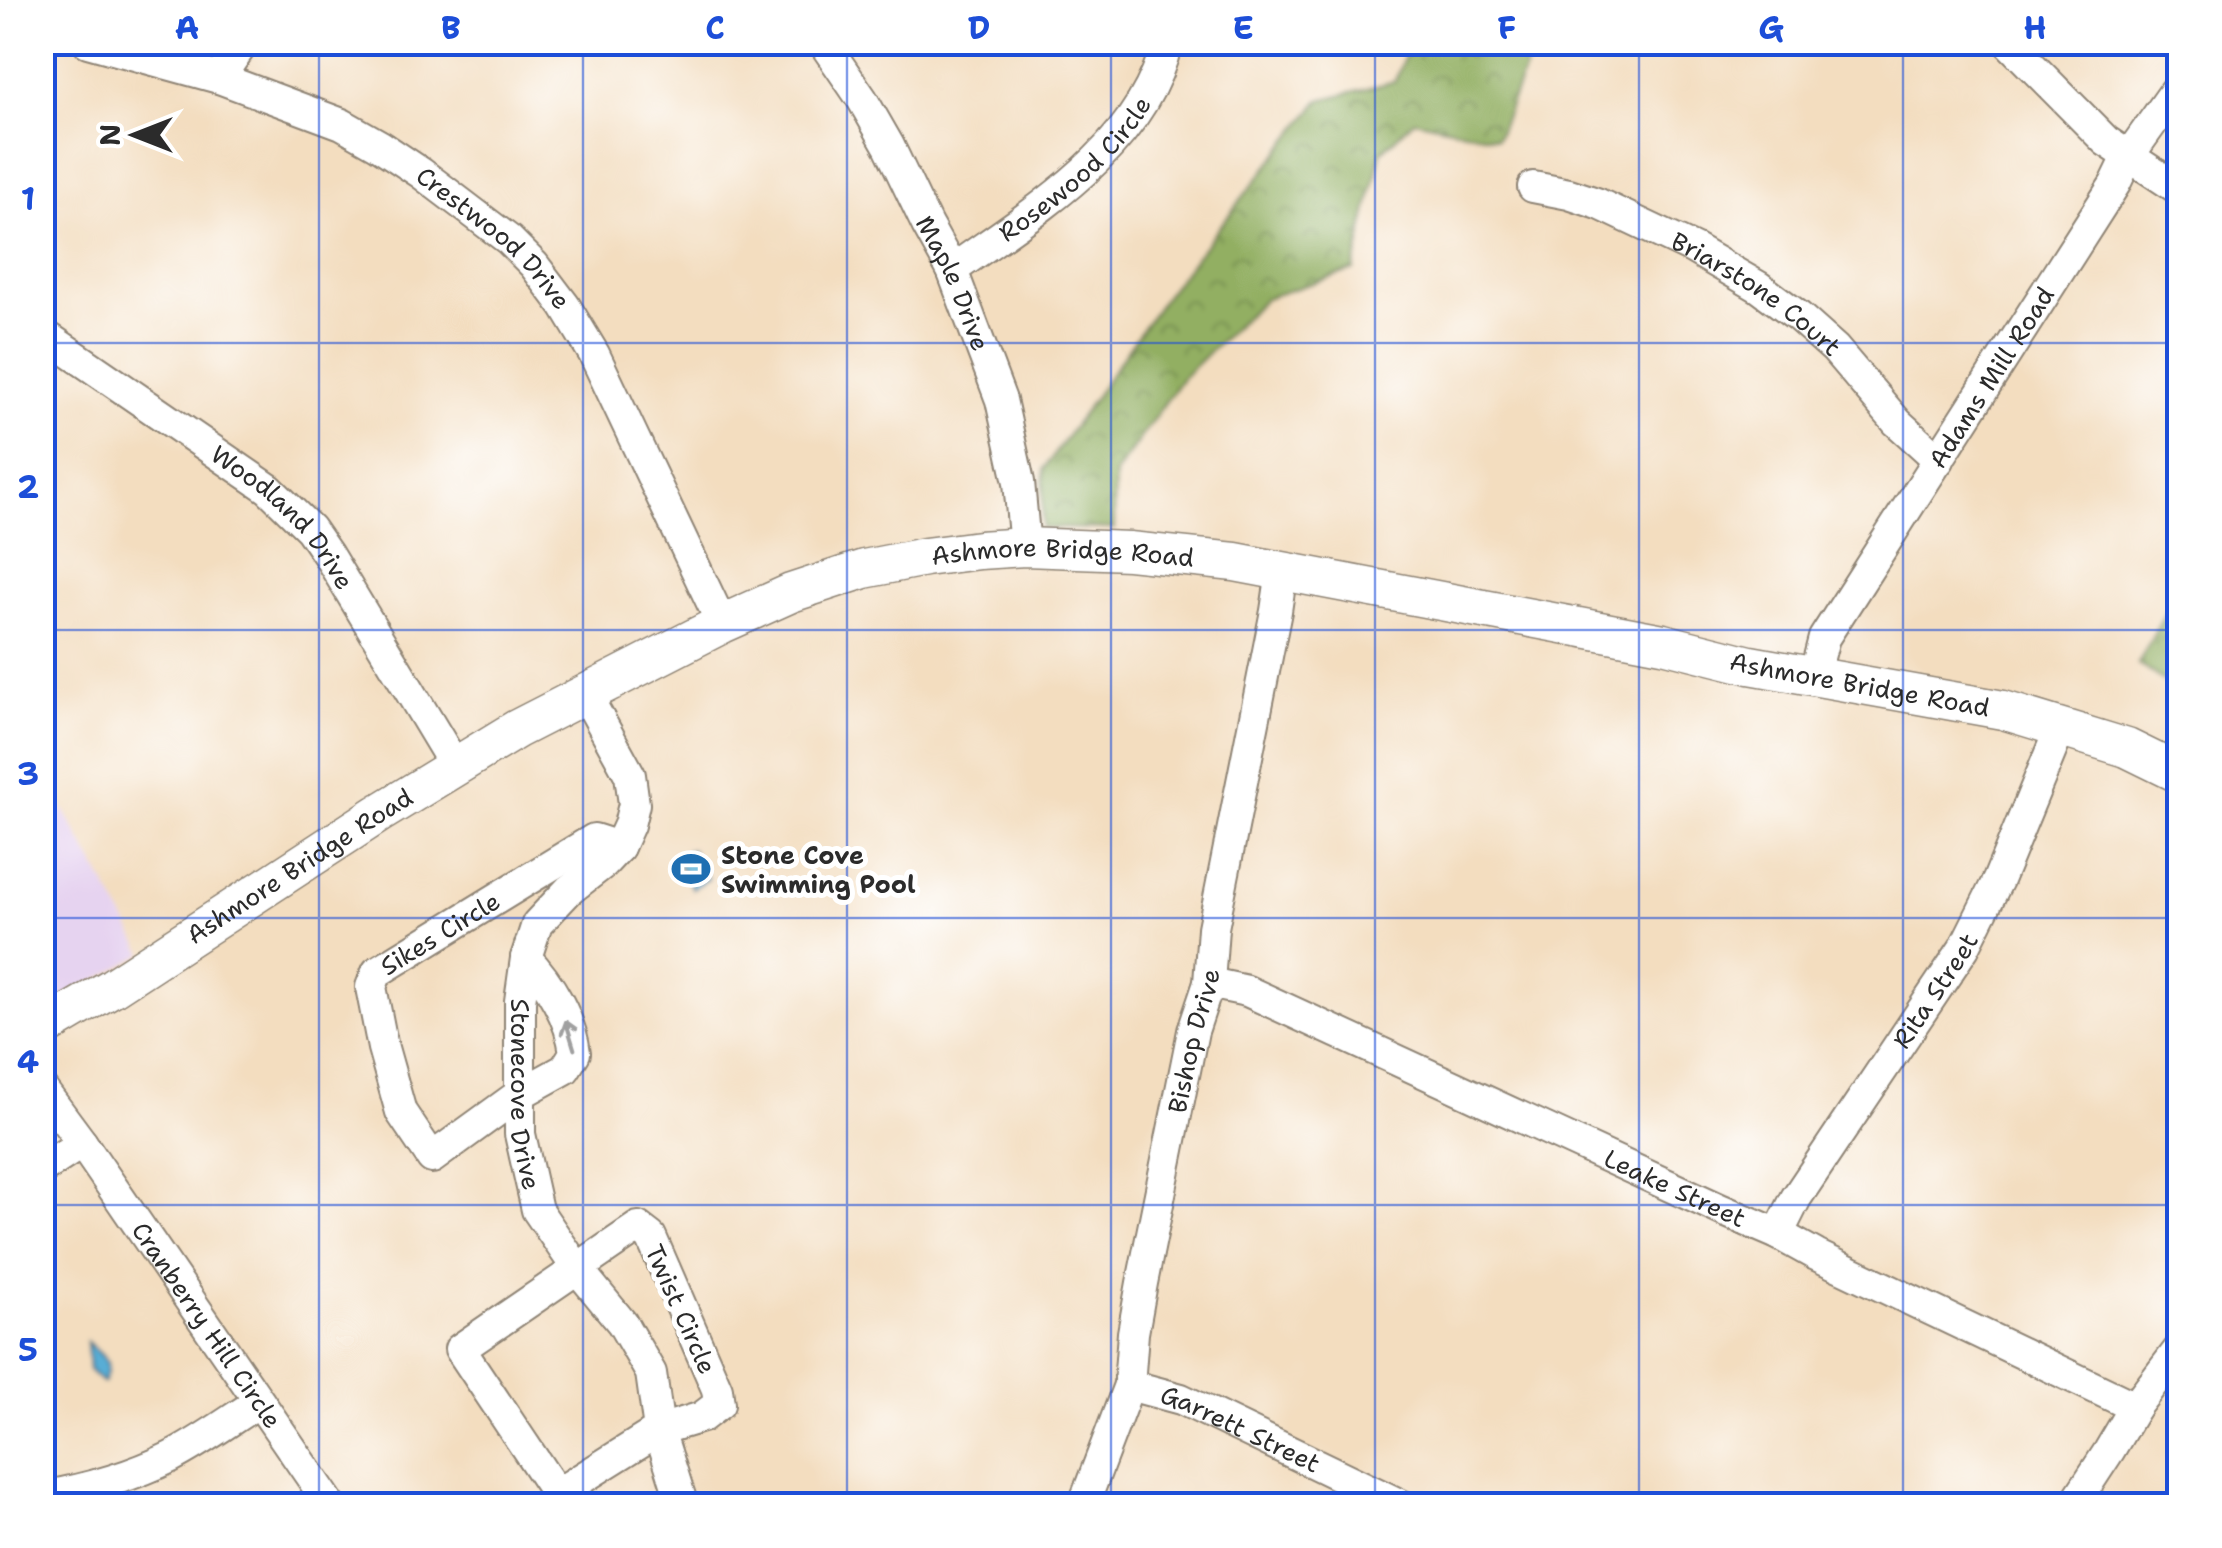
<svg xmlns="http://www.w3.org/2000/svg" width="2222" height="1548" viewBox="0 0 2222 1548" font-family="'Shantell Sans',sans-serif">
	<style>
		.built { fill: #e6d3f0 }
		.forest { fill: url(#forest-crowns); stroke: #5e6d46; stroke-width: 2.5 }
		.water { fill: #59add5; stroke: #426c80; stroke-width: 2.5 }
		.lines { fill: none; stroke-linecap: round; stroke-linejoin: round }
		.minor-casing { stroke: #8f8475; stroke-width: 34 }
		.major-casing { stroke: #8f8475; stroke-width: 41 }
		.minor { stroke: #fff; stroke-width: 30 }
		.major { stroke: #fff; stroke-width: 38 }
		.oneway { stroke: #a0a0a0 }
		.grid { fill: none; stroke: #1d4ed8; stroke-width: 2.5; stroke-opacity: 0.55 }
		.labels { text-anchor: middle; stroke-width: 10; stroke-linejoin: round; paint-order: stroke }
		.street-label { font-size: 25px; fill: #2b2b2b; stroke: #fff }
		.poi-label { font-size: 25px; font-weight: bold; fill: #2b2b2b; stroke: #fff; text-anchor: start }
		.neatline { fill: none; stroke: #1d4ed8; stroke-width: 4 }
		.grid-label { font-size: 32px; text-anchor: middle; font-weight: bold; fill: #1d4ed8 }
	</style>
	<defs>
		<pattern id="forest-crowns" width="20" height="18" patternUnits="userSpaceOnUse" patternTransform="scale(2.5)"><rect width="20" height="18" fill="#92af62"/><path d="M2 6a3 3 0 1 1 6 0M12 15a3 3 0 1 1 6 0" fill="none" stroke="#778f51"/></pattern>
	</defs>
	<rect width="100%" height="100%" fill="#fff"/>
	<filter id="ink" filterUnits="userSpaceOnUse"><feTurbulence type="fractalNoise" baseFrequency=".01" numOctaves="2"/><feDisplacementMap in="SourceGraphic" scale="20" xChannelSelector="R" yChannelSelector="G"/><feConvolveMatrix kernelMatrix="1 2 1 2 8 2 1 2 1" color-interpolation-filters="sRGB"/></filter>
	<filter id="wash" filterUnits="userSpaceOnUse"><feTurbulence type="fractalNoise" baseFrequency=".0048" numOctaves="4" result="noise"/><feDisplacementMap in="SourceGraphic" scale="40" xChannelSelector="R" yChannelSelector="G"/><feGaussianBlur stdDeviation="2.25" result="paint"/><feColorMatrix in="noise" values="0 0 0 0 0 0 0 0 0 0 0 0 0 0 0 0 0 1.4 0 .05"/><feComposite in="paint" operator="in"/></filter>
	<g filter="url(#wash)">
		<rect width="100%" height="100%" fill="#f3ddbf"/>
		<!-- built -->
		<path class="built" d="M 42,770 L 144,954 L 42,1010 Z"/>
		<!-- forest -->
		<g class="forest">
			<path d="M 1410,43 L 1535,43 L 1497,138 L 1414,120 L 1381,152 L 1354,270 L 1265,298 L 1182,378 L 1115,474 L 1114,529 L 1042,528 L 1044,469 L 1168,292 L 1320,100 L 1395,81 Z"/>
			<path d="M 2179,587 L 2179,691 L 2138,664 Z"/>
		</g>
		<!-- water -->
		<g class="water">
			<path d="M 691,849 L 708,879 L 692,888 L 675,858 Z"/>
			<path d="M 87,1342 C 104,1358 114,1360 103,1383 L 89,1370 Z"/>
		</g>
	</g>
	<g filter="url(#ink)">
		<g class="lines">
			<!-- minor casing -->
			<g class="minor-casing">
				<g id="minor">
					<path id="s1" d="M 88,42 L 219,78 L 342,124 L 379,145 L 421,173 L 509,240 L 534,265 L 565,306 L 594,354 L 722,624"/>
					<path id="s2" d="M 823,42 L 862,99 L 889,146 L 927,225 L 952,270 L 1001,400 L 1019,482 L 1025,547"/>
					<path d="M 2008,42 L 2106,141 L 2180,190"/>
					<path d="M 219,78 L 244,42"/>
					<path id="s3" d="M 1533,187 L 1569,194 L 1599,204 L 1694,249 L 1759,287 L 1798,316 L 1835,349 L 1897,422 L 1939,460"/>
					<path id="s4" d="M 952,270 C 1034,211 1142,149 1167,42"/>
					<path id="s5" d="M 42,333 L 269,489 L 310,529 L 328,555 L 455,766"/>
					<path id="s6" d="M 1814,677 L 1824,638 L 2115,184 L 2128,157 L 2180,84"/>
					<path id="s7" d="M 586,695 L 630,775 L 634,804 L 629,825 L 619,847 L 604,863 L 569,890 L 537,924 L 526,958 L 520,1001 L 520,1134 L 537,1210 L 576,1267 L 622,1323 L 651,1373 L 659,1430 L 683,1506"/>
					<path id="s8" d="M 526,958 C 550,983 571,1019 575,1053 L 565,1069 L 520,1094 L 432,1158 L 401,1112 L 383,1048 L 371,987 L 377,972 L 594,839 L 619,847"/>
					<path id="s9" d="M 1209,983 L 1247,991 L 1722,1210 L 1778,1234 L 1816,1255 L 2135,1407"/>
					<path id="s10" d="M 42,1089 L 82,1143 L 331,1506"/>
					<path d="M 42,1169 L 82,1143"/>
					<path d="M 638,1227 L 651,1237 L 717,1389 L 719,1404 L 702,1417 L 659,1430 L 557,1494 L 460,1349 Z"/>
					<path id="s11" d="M 1778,1234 L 1796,1198 L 1964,948 L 1998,880 L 2060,729"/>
					<path id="s12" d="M 1129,1385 L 1181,1399 L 1403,1506"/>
					<path d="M 42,1497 C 87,1489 131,1477 171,1457 C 202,1441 230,1420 259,1402"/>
					<path id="s13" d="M 1083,1506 L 1129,1385 L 1133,1333 L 1142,1283 L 1193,1031 L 1209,983 L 1213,928 L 1276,611 L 1282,571"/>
					<path d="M 2073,1506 L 2109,1451 L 2135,1407 L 2180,1348"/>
				</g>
			</g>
			<!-- major casing -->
			<g class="major-casing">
				<g id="major">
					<path id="s14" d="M 42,1029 L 113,987 L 378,814 L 517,729 L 722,624 L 791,593 L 864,569 L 925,557 L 979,550 L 1025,547 L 1129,551 L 1235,562 L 1663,643 L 1750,665 L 2003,710 L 2127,748 L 2180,774"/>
				</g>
			</g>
			<!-- minor -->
			<use href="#minor" class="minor"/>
			<!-- major -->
			<use href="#major" class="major"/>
		</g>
		<!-- one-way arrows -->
		<defs><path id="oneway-shaft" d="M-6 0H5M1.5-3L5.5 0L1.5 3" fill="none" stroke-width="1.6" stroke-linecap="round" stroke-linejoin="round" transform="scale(2.5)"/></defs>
		<use class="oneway" href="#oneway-shaft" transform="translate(570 1035) rotate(-107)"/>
	</g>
	<!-- grid -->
	<path class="grid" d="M 319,42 L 319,1506M 583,42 L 583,1506M 847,42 L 847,1506M 1111,42 L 1111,1506M 1375,42 L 1375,1506M 1639,42 L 1639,1506M 1903,42 L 1903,1506M 42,343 L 2180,343M 42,630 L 2180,630M 42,918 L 2180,918M 42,1205 L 2180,1205"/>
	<!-- icons -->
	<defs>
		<g id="stadium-bare" transform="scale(3)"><path d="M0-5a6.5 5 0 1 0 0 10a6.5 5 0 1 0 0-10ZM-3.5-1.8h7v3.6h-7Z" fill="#1f6fb2" stroke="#fff" stroke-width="2.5" paint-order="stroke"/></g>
	</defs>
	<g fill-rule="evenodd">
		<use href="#stadium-bare" x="691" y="869"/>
	</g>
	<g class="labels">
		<!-- street labels -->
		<g class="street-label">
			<text dy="9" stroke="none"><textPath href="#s4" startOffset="160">Rosewood Circle</textPath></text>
			<text dy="9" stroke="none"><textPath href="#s1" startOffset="458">Crestwood Drive</textPath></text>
			<text dy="9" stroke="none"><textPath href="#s2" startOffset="275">Maple Drive</textPath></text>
			<text dy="9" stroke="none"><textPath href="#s3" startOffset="250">Briarstone Court</textPath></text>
			<text dy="9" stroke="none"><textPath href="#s6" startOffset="350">Adams Mill Road</textPath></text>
			<text dy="9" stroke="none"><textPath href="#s5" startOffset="305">Woodland Drive</textPath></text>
			<text dy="9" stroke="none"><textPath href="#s14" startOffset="1145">Ashmore Bridge Road</textPath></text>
			<text dy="9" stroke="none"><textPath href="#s14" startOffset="1955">Ashmore Bridge Road</textPath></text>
			<text dy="9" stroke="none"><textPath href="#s14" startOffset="305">Ashmore Bridge Road</textPath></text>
			<text dy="9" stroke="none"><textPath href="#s8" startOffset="562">Sikes Circle</textPath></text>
			<text dy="9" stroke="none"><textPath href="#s11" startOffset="290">Rita Street</textPath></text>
			<text dy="9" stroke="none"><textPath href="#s13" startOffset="480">Bishop Drive</textPath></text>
			<text dy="9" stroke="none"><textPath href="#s7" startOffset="452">Stonecove Drive</textPath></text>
			<text dy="9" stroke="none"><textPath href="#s9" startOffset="510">Leake Street</textPath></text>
			<text transform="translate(681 1309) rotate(66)" y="9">Twist Circle</text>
			<text dy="9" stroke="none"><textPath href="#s10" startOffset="288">Cranberry Hill Circle</textPath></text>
			<text dy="9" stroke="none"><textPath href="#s12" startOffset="120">Garrett Street</textPath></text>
		</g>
		<!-- poi labels -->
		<g class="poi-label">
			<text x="721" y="864">Stone Cove<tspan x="721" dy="29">Swimming Pool</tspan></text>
		</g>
	</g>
	<!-- margin -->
	<rect width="2222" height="1548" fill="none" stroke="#fff" stroke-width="110"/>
	<!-- north arrow -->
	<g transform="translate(135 135) rotate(270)" stroke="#ffffff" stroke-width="8" paint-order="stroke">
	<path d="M0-8L18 38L0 25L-18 38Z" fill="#2b2b2b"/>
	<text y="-15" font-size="28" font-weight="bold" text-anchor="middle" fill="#2b2b2b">N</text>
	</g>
	<rect x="55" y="55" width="2112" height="1438" class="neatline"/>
	<g class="grid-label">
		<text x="187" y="39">A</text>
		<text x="451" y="39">B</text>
		<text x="715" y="39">C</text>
		<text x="979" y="39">D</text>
		<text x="1243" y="39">E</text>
		<text x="1507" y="39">F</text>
		<text x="1771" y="39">G</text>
		<text x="2035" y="39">H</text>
		<text x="28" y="210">1</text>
		<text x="28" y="498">2</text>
		<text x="28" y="785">3</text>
		<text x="28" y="1073">4</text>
		<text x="28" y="1361">5</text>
	</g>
</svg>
